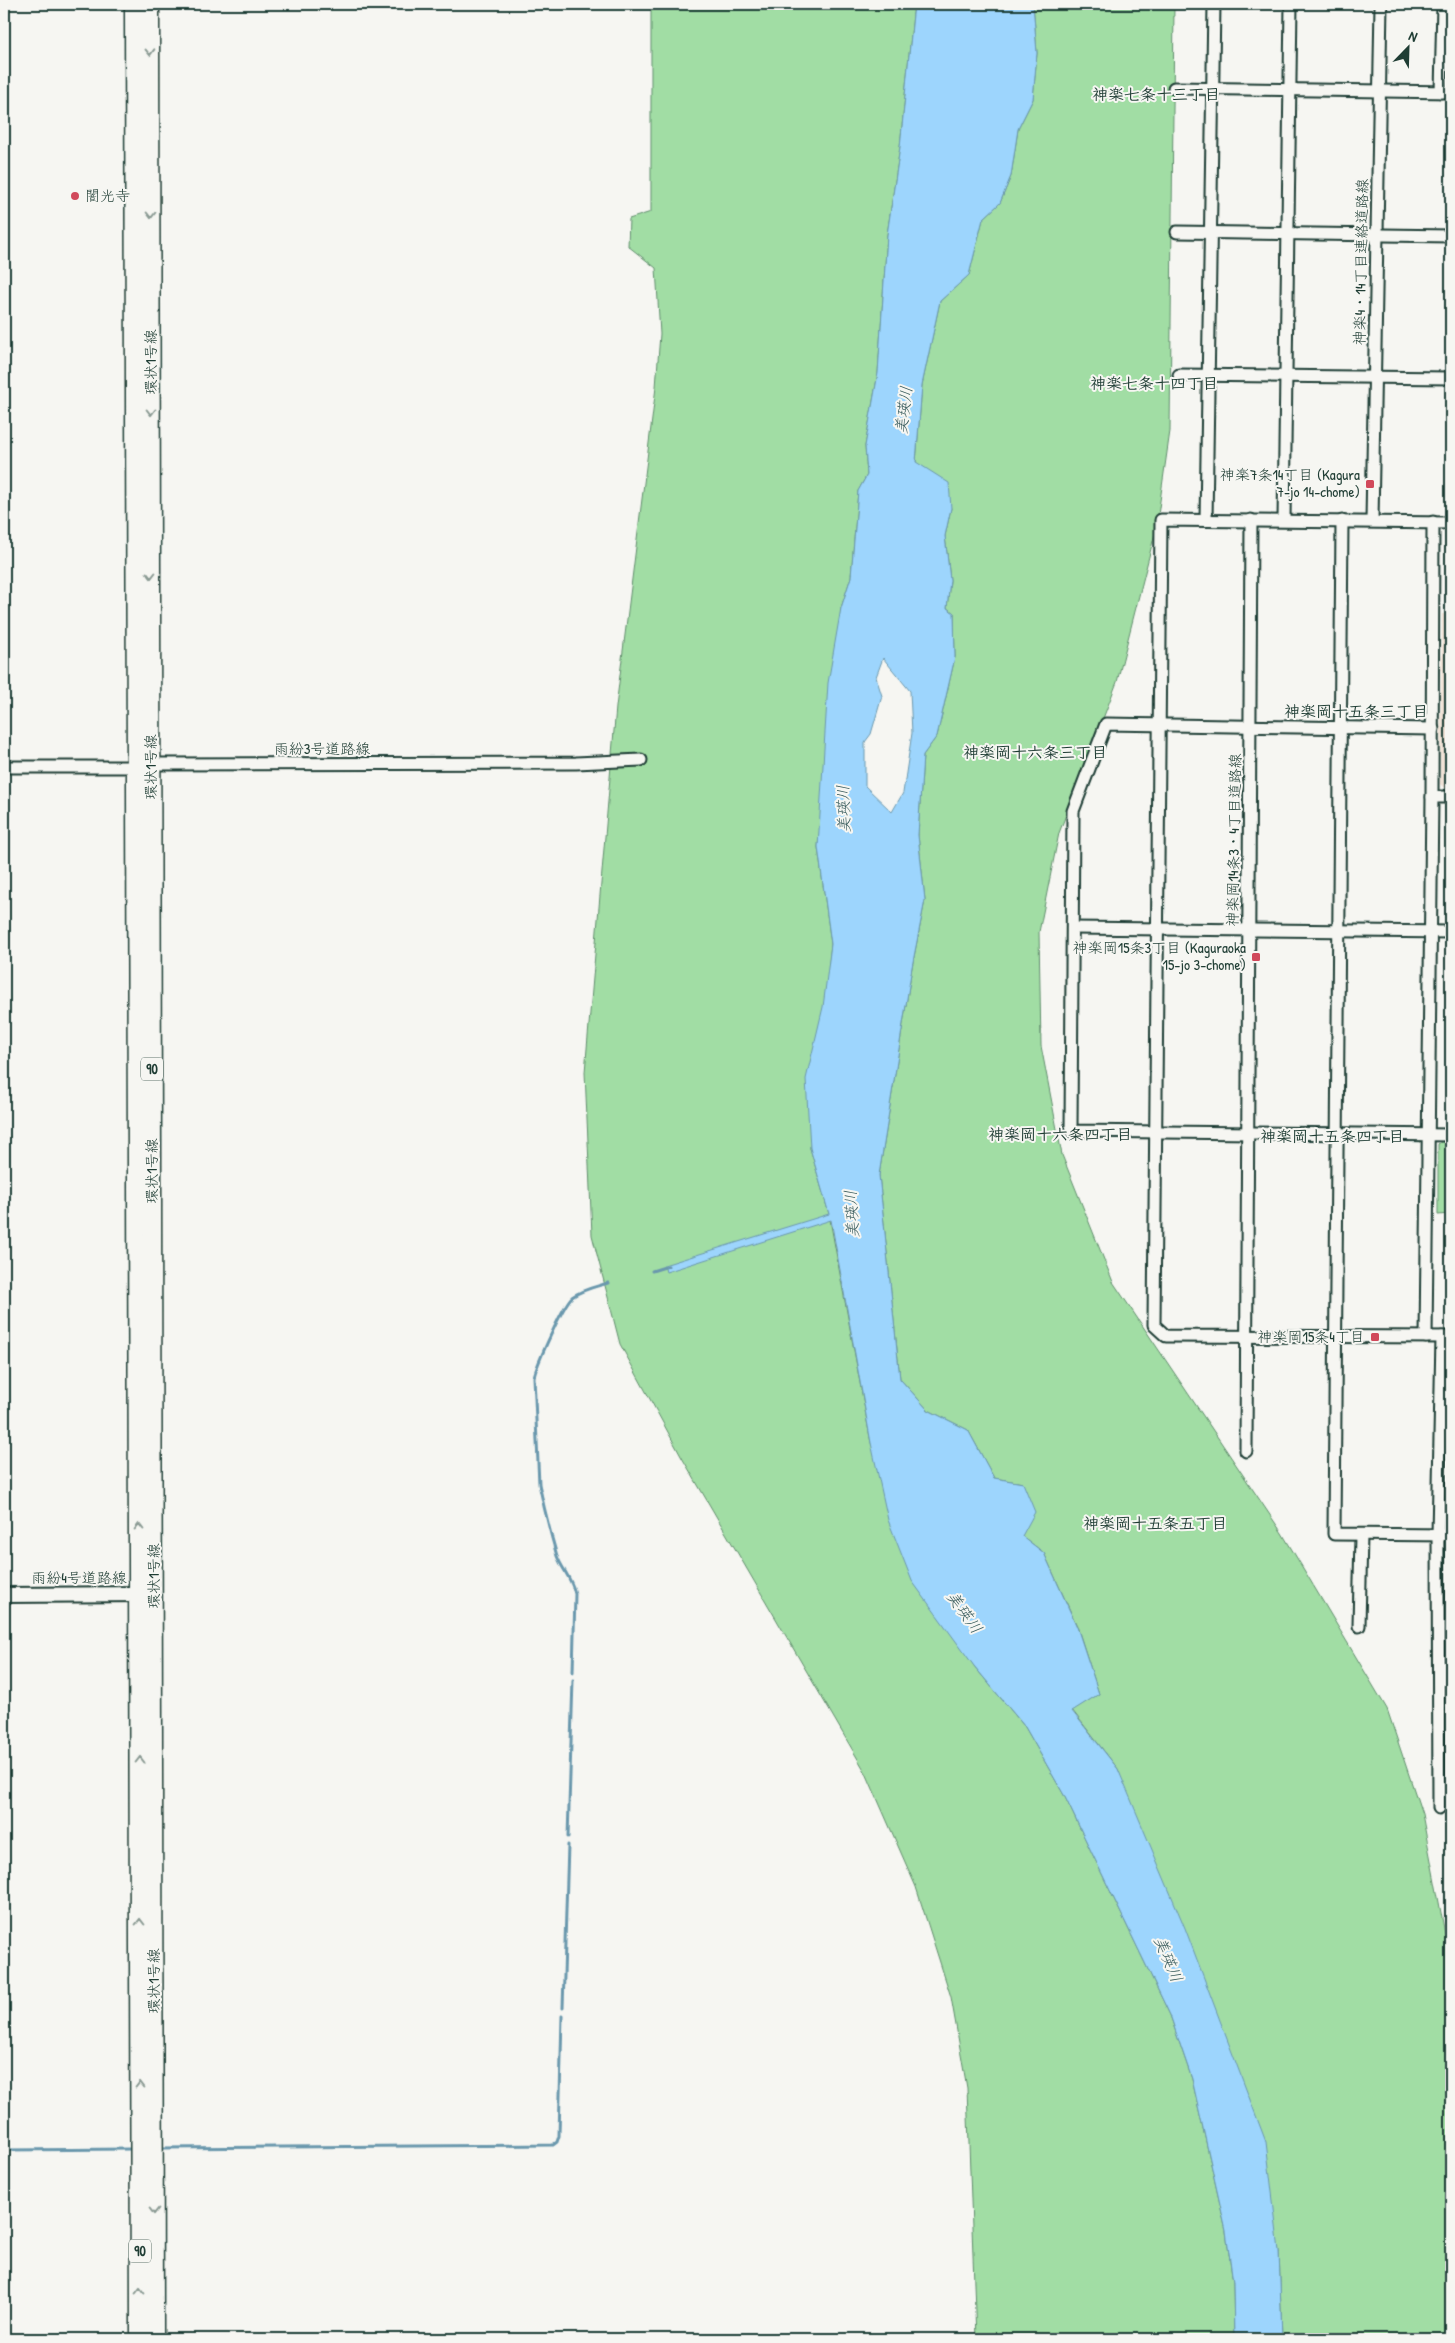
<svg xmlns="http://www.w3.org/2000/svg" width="1455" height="2343" viewBox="0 0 1455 2343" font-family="'Patrick Hand','Klee One',sans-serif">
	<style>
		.built { fill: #efe1d5 }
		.green { fill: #a1dda4; stroke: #608d6c }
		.water { fill: #9dd5fd; stroke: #6b98ad; fill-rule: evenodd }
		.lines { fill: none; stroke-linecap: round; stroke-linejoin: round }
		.stream { stroke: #6b98ad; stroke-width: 3 }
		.minor-casing { stroke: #1f3d34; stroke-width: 15 }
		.tertiary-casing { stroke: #1f3d34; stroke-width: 18 }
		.primary-casing { stroke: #1f3d34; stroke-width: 21 }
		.minor { stroke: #f6f6f2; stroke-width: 11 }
		.tertiary { stroke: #f6f6f2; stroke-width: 14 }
		.primary { stroke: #f6f6f2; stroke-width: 18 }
		.oneway { stroke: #8a9a93 }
		.poi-dot { fill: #d1495b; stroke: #f6f6f2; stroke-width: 2 }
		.labels { text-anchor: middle; stroke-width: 4; stroke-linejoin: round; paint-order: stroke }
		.shield { fill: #f6f6f2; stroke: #60746d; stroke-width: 1 }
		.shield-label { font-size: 14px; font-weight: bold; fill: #1f3d34 }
		.poi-label { font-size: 15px; fill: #1f3d34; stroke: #f6f6f2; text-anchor: end }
		.street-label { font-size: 15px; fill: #1f3d34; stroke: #f6f6f2 }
		.neighbourhood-label { font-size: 16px; font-weight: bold; fill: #1f3d34; stroke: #f6f6f2 }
		.water-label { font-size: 16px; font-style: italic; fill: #385b5c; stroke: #f6f6f2 }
	</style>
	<rect width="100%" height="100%" fill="#f6f6f2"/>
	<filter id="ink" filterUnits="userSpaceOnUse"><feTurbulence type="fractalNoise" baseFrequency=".02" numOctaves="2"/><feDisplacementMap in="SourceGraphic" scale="10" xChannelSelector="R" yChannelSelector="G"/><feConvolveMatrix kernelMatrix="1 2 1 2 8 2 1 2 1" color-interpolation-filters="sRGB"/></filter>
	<g filter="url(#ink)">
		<!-- built -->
		<path class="built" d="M 1442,614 L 1451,615 L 1451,791 L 1447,791 L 1440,784 Z"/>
		<!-- green -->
		<g class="green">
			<path d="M 651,4 L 914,4 L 900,147 L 887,235 L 878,373 L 865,446 L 867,475 L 858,491 L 851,577 L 841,608 L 818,847 L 831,944 L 810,1148 L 829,1214 L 871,1443 L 974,1666 L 1025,1727 L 1064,1795 L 1170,2015 L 1192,2079 L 1226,2231 L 1233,2282 L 1234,2339 L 976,2339 L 967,2088 L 951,1997 L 916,1887 L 866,1773 L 681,1456 L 620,1344 L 592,1235 L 585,1072 L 616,707 L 656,387 L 660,334 L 656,268 L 628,246 L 629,219 L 651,212 Z"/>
			<path d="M 1033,4 L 1174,4 L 1170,431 L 1156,529 L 1117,682 L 1059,833 L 1039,932 L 1041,1046 L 1062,1155 L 1113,1282 L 1282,1533 L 1387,1709 L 1422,1814 L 1451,1965 L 1451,2339 L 1282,2339 L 1279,2251 L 1118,1769 L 1072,1710 L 1099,1694 L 1077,1626 L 1044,1553 L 1022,1536 L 1023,1483 L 994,1478 L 968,1430 L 928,1410 L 900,1379 L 879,1175 L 912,967 L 925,900 L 918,835 L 923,755 L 937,736 L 955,657 L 954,613 L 947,608 L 950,580 L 945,536 L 951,508 L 916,463 L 922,385 L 940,301 L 969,275 L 983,219 L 1000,203 L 1011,176 L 1018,129 L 1033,99 L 1037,53 Z"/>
			<path d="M 1441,1142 L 1451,1142 L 1451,1214 L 1438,1215 L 1438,1144 Z"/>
		</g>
		<!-- water -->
		<path class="water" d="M 914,4 L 1033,4 L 1037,53 L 1033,99 L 1018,129 L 1011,176 L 1000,203 L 983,219 L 969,275 L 940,301 L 922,385 L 916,462 L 949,483 L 951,508 L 945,536 L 950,580 L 947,608 L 954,613 L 955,657 L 937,736 L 923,755 L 918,835 L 925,900 L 912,967 L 879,1175 L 900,1379 L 928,1410 L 968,1430 L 994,1478 L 1023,1483 L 1035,1512 L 1022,1536 L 1044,1553 L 1077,1627 L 1099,1694 L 1072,1711 L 1118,1769 L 1185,1928 L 1266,2142 L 1279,2251 L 1282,2339 L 1234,2339 L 1233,2282 L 1226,2231 L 1192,2079 L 1170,2015 L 1064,1795 L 1025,1727 L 974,1666 L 912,1581 L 888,1520 L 871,1443 L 831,1220 L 666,1272 L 664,1265 L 829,1214 L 810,1148 L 806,1079 L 823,1007 L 831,944 L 818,847 L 828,683 L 841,608 L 851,577 L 858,491 L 867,475 L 865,446 L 878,373 L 887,235 L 900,147 ZM 883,658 L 910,691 L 912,733 L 903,793 L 892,812 L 865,786 L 865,742 L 871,734 L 882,696 L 876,677 Z"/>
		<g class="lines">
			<!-- stream -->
			<g class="stream">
				<path d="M 652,1271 L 668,1266"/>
				<path d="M 573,1672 L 575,1594 C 572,1579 562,1569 557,1556 C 550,1532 544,1508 539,1484 L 534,1377 C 537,1364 563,1305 572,1297 C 583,1289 595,1287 608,1283"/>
				<path d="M 568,1837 L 573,1680"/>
				<path d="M 563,2008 L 568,1845"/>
				<path d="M 159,2148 L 553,2145 L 557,2142 L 559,2136 L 562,2016"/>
				<path d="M 4,2150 L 133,2149"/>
			</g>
			<!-- minor casing -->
			<g class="minor-casing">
				<g id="minor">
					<path d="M 1174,88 L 1451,92"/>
					<path d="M 1441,92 L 1443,4"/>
					<path d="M 1177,232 L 1451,236"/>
					<path d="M 1179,375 L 1451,378"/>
					<path d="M 1206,520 L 1214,4"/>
					<path d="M 1284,520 L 1291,4"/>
					<path d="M 1342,521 L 1334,1534 L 1451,1535"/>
					<path d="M 1372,521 L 1381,4"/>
					<path d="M 1451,523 L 1161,520 L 1154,1325 L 1166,1336 L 1451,1337"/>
					<path d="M 1433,729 L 1106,724 L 1073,811 L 1071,1131 L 1451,1135"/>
					<path d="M 4,767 L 137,767 L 152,764 L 576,763 L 641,760"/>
					<path d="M 1432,797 L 1451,797"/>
					<path d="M 1073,928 L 1451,932"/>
					<path d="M 1426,1337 L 1432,797 L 1433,522"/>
					<path d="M 1246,1451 L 1251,520"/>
					<path d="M 1359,1626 L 1361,1535"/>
					<path d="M 1439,1808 L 1438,1535 L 1442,1337"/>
				</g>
			</g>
			<!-- tertiary casing -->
			<g class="tertiary-casing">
				<path id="tertiary" d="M 4,1595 L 148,1594"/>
			</g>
			<!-- primary casing -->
			<g class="primary-casing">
				<g id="primary">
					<path d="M 134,4 L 140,2339"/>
					<path d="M 150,4 L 154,2339"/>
				</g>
			</g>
			<!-- minor -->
			<use href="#minor" class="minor"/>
			<!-- tertiary -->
			<use href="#tertiary" class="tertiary"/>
			<!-- primary -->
			<use href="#primary" class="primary"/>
		</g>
		<!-- one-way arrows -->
		<defs><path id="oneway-chevron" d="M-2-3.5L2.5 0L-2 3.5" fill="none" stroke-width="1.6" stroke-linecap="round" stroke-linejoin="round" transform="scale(1.25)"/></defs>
		<g class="oneway">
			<use href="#oneway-chevron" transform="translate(150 52) rotate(89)"/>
			<use href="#oneway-chevron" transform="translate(151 215) rotate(90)"/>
			<use href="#oneway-chevron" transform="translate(151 412) rotate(90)"/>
			<use href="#oneway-chevron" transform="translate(151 575) rotate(90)"/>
			<use href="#oneway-chevron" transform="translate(139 1527) rotate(-90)"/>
			<use href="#oneway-chevron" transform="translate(140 1760) rotate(-90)"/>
			<use href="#oneway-chevron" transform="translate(140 1922) rotate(-90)"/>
			<use href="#oneway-chevron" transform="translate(140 2085) rotate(-90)"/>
			<use href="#oneway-chevron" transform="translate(154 2211) rotate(90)"/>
			<use href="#oneway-chevron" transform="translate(140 2291) rotate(-90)"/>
		</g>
	</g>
	<!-- markers -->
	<g class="poi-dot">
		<circle cx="75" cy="196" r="5"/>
		<rect x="1365" y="479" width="10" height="10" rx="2.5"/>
		<rect x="1251" y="952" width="10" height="10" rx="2.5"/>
		<rect x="1370" y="1332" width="10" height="10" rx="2.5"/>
	</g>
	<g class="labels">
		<!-- shield labels -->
		<g class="shield">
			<rect x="141" y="1057.5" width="22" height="23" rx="4"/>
			<rect x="129" y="2239.5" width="22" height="23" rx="4"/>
		</g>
		<g class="shield-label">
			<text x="152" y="1074">90</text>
			<text x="140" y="2256">90</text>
		</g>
		<!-- poi labels -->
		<g class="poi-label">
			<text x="85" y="201" text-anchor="start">闇光寺</text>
			<text x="1360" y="480">神楽7条14丁目 (Kagura<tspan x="1360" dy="17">7-jo 14-chome)</tspan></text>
			<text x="1246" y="953">神楽岡15条3丁目 (Kaguraoka<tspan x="1246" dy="17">15-jo 3-chome)</tspan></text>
			<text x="1365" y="1342">神楽岡15条4丁目</text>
		</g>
		<!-- street labels -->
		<g class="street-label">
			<text transform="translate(1361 262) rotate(-89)" y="5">神楽4・14丁目連絡道路線</text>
			<text transform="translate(151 362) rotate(-90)" y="5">環状1号線</text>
			<text x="322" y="754">雨紛3号道路線</text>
			<text transform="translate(151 767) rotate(-90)" y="5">環状1号線</text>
			<text transform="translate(1234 840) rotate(-89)" y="5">神楽岡14条3・4丁目道路線</text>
			<text transform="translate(152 1171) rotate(-90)" y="5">環状1号線</text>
			<text transform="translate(154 1576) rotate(-90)" y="5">環状1号線</text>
			<text x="79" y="1583">雨紛4号道路線</text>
			<text transform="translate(154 1981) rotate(-90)" y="5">環状1号線</text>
		</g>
		<!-- neighbourhood labels -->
		<g class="neighbourhood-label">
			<text x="1156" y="100">神楽七条十三丁目</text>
			<text x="1154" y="389">神楽七条十四丁目</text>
			<text x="1356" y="717">神楽岡十五条三丁目</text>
			<text x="1035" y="758">神楽岡十六条三丁目</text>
			<text x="1060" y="1140">神楽岡十六条四丁目</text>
			<text x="1332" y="1142">神楽岡十五条四丁目</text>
			<text x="1155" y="1529">神楽岡十五条五丁目</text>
		</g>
		<!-- water labels -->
		<g class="water-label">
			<text transform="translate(903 410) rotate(-83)" y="6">美瑛川</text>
			<text transform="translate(843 809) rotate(-92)" y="6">美瑛川</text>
			<text transform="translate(851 1214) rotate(-93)" y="6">美瑛川</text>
			<text transform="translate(965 1612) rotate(54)" y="6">美瑛川</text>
			<text transform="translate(1169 1959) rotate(67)" y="6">美瑛川</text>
		</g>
	</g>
	<!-- margin -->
	<rect width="1455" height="2343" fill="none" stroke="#f6f6f2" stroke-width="20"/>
	<rect x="10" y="10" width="1435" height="2323" fill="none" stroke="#1f3d34" stroke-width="2" filter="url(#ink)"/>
	<!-- north arrow -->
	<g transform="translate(1408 48) rotate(23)" stroke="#f6f6f2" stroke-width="4" paint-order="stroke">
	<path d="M0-4L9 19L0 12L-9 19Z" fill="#1f3d34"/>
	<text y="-8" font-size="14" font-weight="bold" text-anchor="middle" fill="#1f3d34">N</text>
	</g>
</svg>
